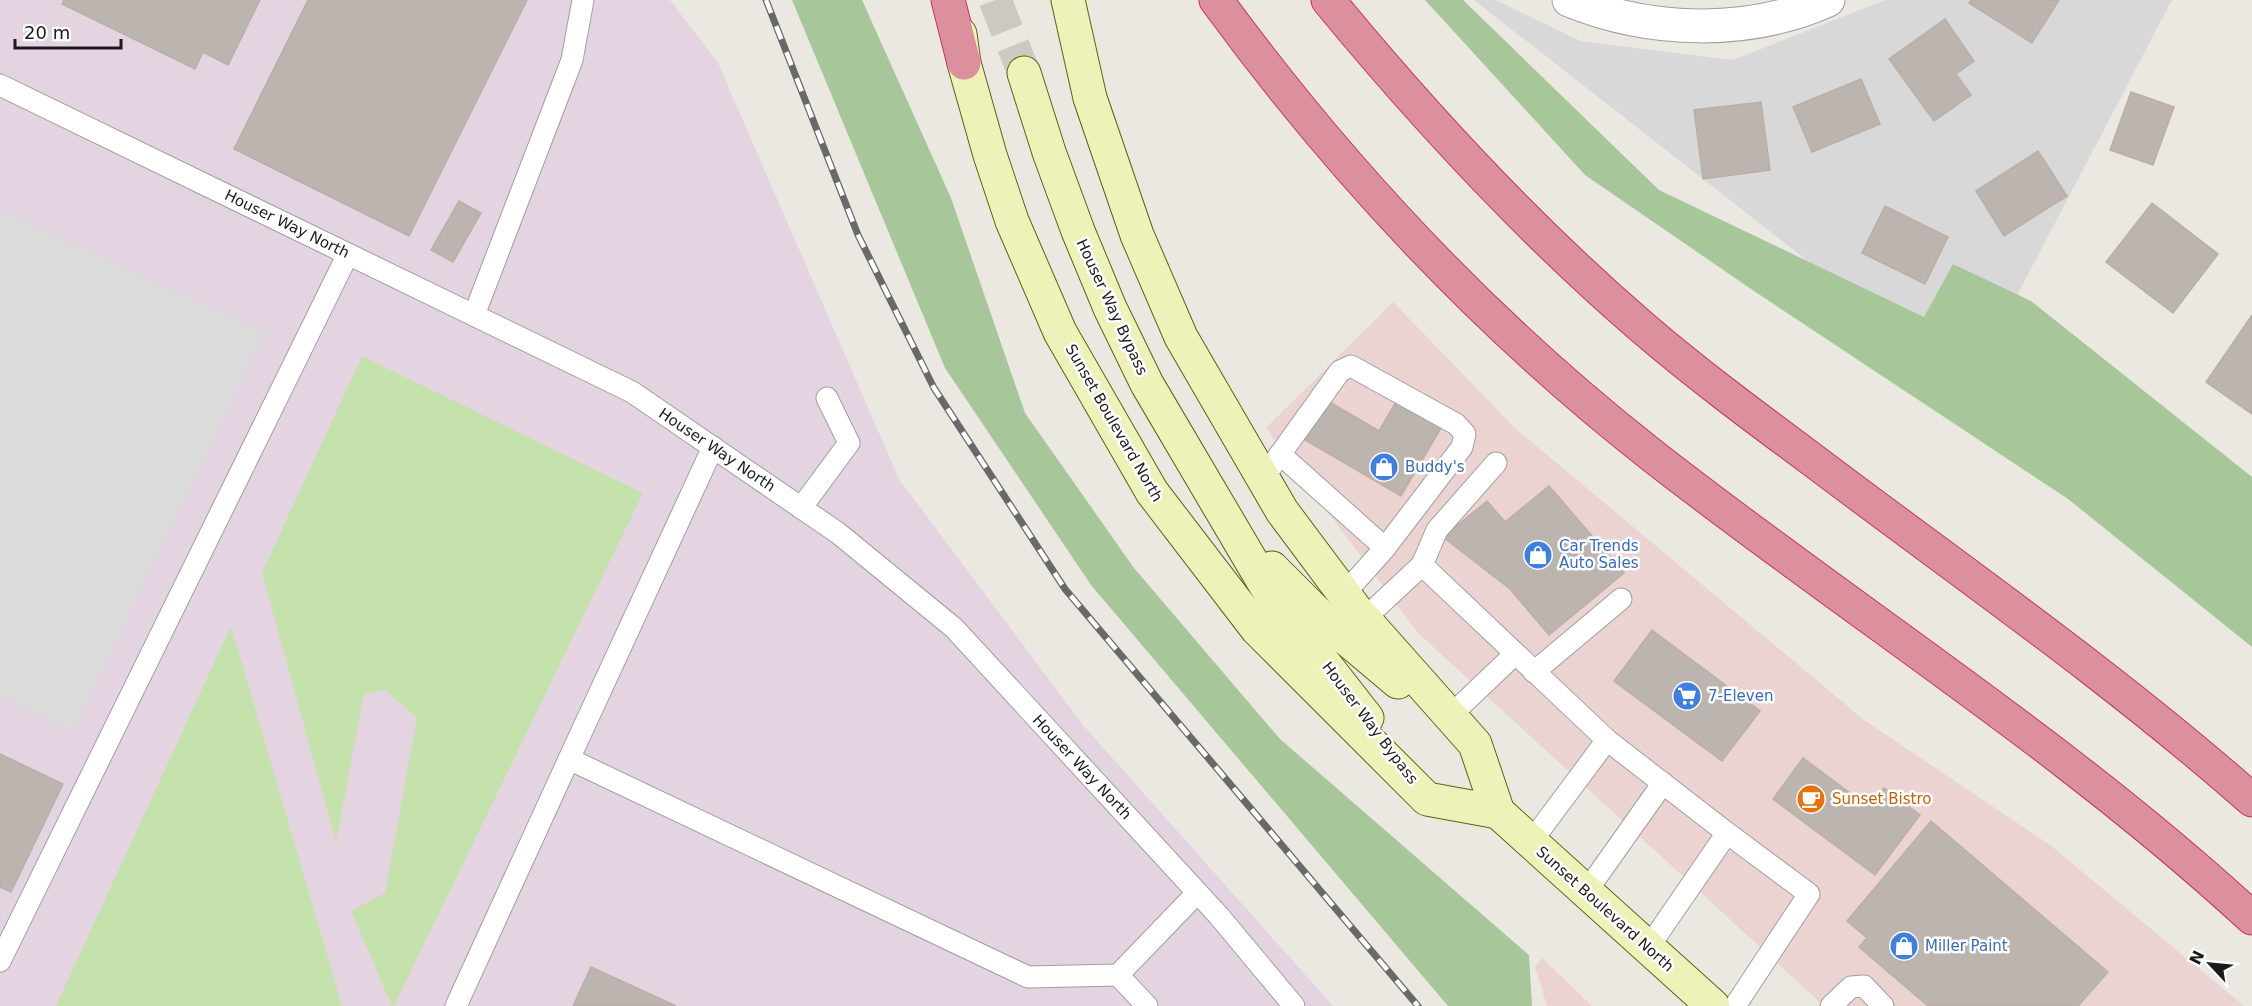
<svg xmlns="http://www.w3.org/2000/svg" width="2252" height="1006" viewBox="0 0 2252 1006" font-family="'DejaVu Sans',sans-serif">
	<style>
		.residential { fill: #d9d8d8 }
		.commercial { fill: #ebd3d2 }
		.industrial { fill: #e4d4e1 }
		.grass { fill: #c5e1ac }
		.forest { fill: #a7c79a }
		.parking { fill: #dbdbdb }
		.building { fill: #bbb4af; stroke: #bbafa6; stroke-width: 1.5 }
		.lines { fill: none; stroke-linecap: round; stroke-linejoin: round }
		.secondary-tunnel { stroke: #ccc9c3; stroke-width: 33; stroke-dasharray: 33 16; stroke-linecap: butt }
		.lane-casing { stroke: #9f9f9f; stroke-width: 23 }
		.street-casing { stroke: #9f9f9f; stroke-width: 35 }
		.secondary-casing { stroke: #5a6410; stroke-width: 35 }
		.highway-casing { stroke: #c23564; stroke-width: 35 }
		.lane { stroke: #fff; stroke-width: 21 }
		.street { stroke: #fff; stroke-width: 33 }
		.secondary { stroke: #eef2b9; stroke-width: 33 }
		.highway { stroke: #dc909d; stroke-width: 33 }
		.rail-casing { stroke: #696969; stroke-width: 7 }
		.rail { stroke: #fff; stroke-width: 4.5; stroke-dasharray: 14; stroke-linecap: butt }
		.labels { text-anchor: middle; stroke-width: 5; stroke-linejoin: round; paint-order: stroke }
		.street-label { font-size: 15px; fill: #1b1b1b; stroke: #fff }
		.shop-label { font-size: 15px; fill: #366cbe; stroke: #fff; text-anchor: start }
		.food-label { font-size: 15px; fill: #c56008; stroke: #fff; text-anchor: start }
	</style>
	<rect width="100%" height="100%" fill="#ebe8e1"/>
	<!-- residential -->
	<path class="residential" d="M 1474,0 L 1496,0 L 1580,41 L 1733,60 L 1885,0 L 2172,0 L 1969,387 Z"/>
	<!-- commercial -->
	<g class="commercial">
		<path d="M 1393,302 L 1515,428 L 1864,720 L 2050,845 L 2244,1006 L 1824,1006 L 1417,632 L 1266,428 Z"/>
		<path d="M 1542,958 L 1592,1006 L 1547,1006 L 1535,967 Z"/>
	</g>
	<!-- industrial -->
	<path class="industrial" d="M 0,0 L 670,0 L 718,63 L 899,479 L 1083,725 L 1333,1006 L 0,1006 Z"/>
	<!-- grass -->
	<g class="grass">
		<path d="M 362,356 L 643,493 L 394,1006 L 392,1006 L 351,911 L 385,893 L 417,718 L 385,690 L 364,694 L 336,842 L 262,573 Z"/>
		<path d="M 231,626 L 342,1006 L 56,1006 Z"/>
	</g>
	<!-- forest -->
	<g class="forest">
		<path d="M 792,0 L 862,0 L 951,198 L 1025,413 L 1134,568 L 1280,739 L 1529,955 L 1532,1006 L 1448,1006 L 1091,585 L 945,368 Z"/>
		<path d="M 1425,0 L 1463,0 L 1659,190 L 1924,317 L 1953,264 L 2031,301 L 2252,477 L 2252,647 L 2068,499 L 1751,289 L 1585,175 Z"/>
	</g>
	<!-- parking -->
	<path class="parking" d="M 0,210 L 265,333 L 73,731 L 0,696 Z"/>
	<!-- building -->
	<g class="building">
		<path d="M 64,0 L 260,0 L 228,65 L 203,52 L 195,69 L 62,4 Z"/>
		<path d="M 308,0 L 527,0 L 409,236 L 234,149 Z"/>
		<path d="M 1971,0 L 2059,0 L 2032,43 L 1969,3 Z"/>
		<path d="M 1945,19 L 1974,61 L 1956,74 L 1971,95 L 1934,121 L 1889,59 Z"/>
		<path d="M 1861,79 L 1880,124 L 1812,152 L 1793,107 Z"/>
		<path d="M 2131,92 L 2174,107 L 2153,165 L 2110,150 Z"/>
		<path d="M 1761,102 L 1770,170 L 1703,179 L 1694,110 Z"/>
		<path d="M 2038,151 L 2067,196 L 2004,236 L 1976,191 Z"/>
		<path d="M 459,201 L 481,213 L 453,262 L 431,250 Z"/>
		<path d="M 2152,203 L 2218,254 L 2173,313 L 2106,262 Z"/>
		<path d="M 1885,206 L 1948,237 L 1925,284 L 1862,253 Z"/>
		<path d="M 2252,315 L 2252,414 L 2206,382 Z"/>
		<path d="M 1399,397 L 1444,423 L 1401,496 L 1300,437 L 1323,398 L 1379,431 Z"/>
		<path d="M 1549,486 L 1624,573 L 1549,635 L 1510,589 L 1443,537 L 1487,501 L 1505,522 Z"/>
		<path d="M 1652,630 L 1760,711 L 1722,761 L 1614,681 Z"/>
		<path d="M 0,754 L 63,784 L 11,892 L 0,887 Z"/>
		<path d="M 1803,758 L 1869,807 L 1884,788 L 1920,815 L 1875,875 L 1773,799 Z"/>
		<path d="M 1931,821 L 2108,972 L 2078,1006 L 1928,1006 L 1859,947 L 1867,938 L 1847,921 Z"/>
		<path d="M 591,967 L 676,1006 L 573,1006 Z"/>
	</g>
	<g class="lines">
		<!-- secondary-tunnel -->
		<path class="secondary-tunnel" d="M 995,0 L 1024,73"/>
		<!-- lane casing -->
		<g class="lane-casing">
			<g id="lane">
				<path d="M 0,85 L 632,392 L 838,533 L 954,628 L 1219,916 L 1294,1006"/>
				<path d="M 474,315 L 572,60 L 583,0"/>
				<path d="M 713,447 L 569,759 L 1028,977 L 1118,975 L 1197,893"/>
				<path d="M 1280,454 L 1385,548"/>
				<path d="M 1263,478 L 1340,371 L 1351,366 L 1456,424 L 1465,434 L 1462,447 L 1385,548 L 1344,594"/>
				<path d="M 801,508 L 849,443 L 827,398"/>
				<path d="M 1422,565 L 1607,740 L 1727,833 L 1648,948"/>
				<path d="M 1364,619 L 1422,565 L 1437,530 L 1496,463"/>
				<path d="M 1534,672 L 1621,599"/>
				<path d="M 1450,716 L 1515,654"/>
				<path d="M 1727,833 L 1809,894 L 1735,1006"/>
				<path d="M 1531,842 L 1607,740"/>
				<path d="M 1586,892 L 1663,783"/>
				<path d="M 0,961 L 348,254"/>
				<path d="M 1118,975 L 1147,1006"/>
				<path d="M 456,1006 L 569,759"/>
				<path d="M 1831,1006 L 1851,987 L 1864,986 L 1883,1006"/>
			</g>
		</g>
		<!-- street casing -->
		<g class="street-casing">
			<path id="street" d="M 1569,0 C 1650,33 1748,36 1828,0"/>
		</g>
		<!-- secondary casing -->
		<g class="secondary-casing">
			<g id="secondary">
				<path d="M 1068,0 L 1090,98 L 1137,235 L 1181,337 L 1282,511 L 1356,610 L 1475,744 L 1498,812 L 1713,1006"/>
				<path d="M 960,34 L 964,63 L 990,155 L 1012,221 L 1060,332 L 1152,492 L 1257,629 L 1427,799 L 1498,812"/>
				<path d="M 1024,73 L 1049,152 L 1078,231 L 1110,308 L 1147,384 L 1273,598 L 1367,718"/>
				<path d="M 1272,568 L 1323,619 L 1398,682"/>
			</g>
		</g>
		<!-- highway casing -->
		<g class="highway-casing">
			<g id="highway">
				<path d="M 948,0 L 964,63"/>
				<path d="M 1216,0 C 1339,168 1485,324 1649,453 C 1849,610 2066,746 2252,918"/>
				<path d="M 1328,0 C 1425,118 1528,229 1643,328 C 1698,375 1756,418 1814,461 C 1961,572 2114,678 2252,800"/>
			</g>
		</g>
		<!-- lane -->
		<use href="#lane" class="lane"/>
		<!-- street -->
		<use href="#street" class="street"/>
		<!-- secondary -->
		<use href="#secondary" class="secondary"/>
		<!-- highway -->
		<use href="#highway" class="highway"/>
		<!-- rail casing -->
		<g class="rail-casing">
			<path id="rail" d="M 766,0 L 858,235 L 934,388 L 1065,589 L 1418,1006"/>
		</g>
		<!-- rail -->
		<use href="#rail" class="rail"/>
	</g>
	<!-- icons -->
	<defs>
		<g id="shop-disc" transform="scale(1.5)"><circle r="9.5" fill="#3f7fe0" stroke="#fff"/><path d="M-5-2.5h2.3a2.7 3.5 0 0 1 5.4 0H5L5.5 6h-11ZM-1.5-2.5h3a1.5 2.3 0 0 0-3 0Z" fill="#fff"/></g>
		<g id="supermarket-disc" transform="scale(1.5)"><circle r="9.5" fill="#3f7fe0" stroke="#fff"/><path d="M-6-5.5h2.5l.6 2H6L4.5 2H-2.5L-4.4-4H-6ZM-1.5 3.2a1.3 1.3 0 1 0 .1 0ZM3 3.2a1.3 1.3 0 1 0 .1 0Z" fill="#fff"/></g>
		<g id="cafe-disc" transform="scale(1.5)"><circle r="9.5" fill="#e8710a" stroke="#fff"/><path d="M-5.5-4.5H6V0H3Q3 3.5 0 3.5H-2.5Q-5.5 3.5-5.5 0ZM3-3.2v2h1.7v-2ZM-6 4.5H4V6H-6Z" fill="#fff"/></g>
	</defs>
	<g fill-rule="evenodd">
		<use href="#shop-disc" x="1384" y="467"/>
		<use href="#shop-disc" x="1538" y="555"/>
		<use href="#supermarket-disc" x="1687" y="696"/>
		<use href="#cafe-disc" x="1811" y="799"/>
		<use href="#shop-disc" x="1904" y="946"/>
	</g>
	<g class="labels">
		<!-- street labels -->
		<g class="street-label">
			<text transform="translate(287 224) rotate(26)" y="5">Houser Way North</text>
			<text transform="translate(1112 307) rotate(65)" y="5">Houser Way Bypass</text>
			<text transform="translate(1114 423) rotate(60)" y="5">Sunset Boulevard North</text>
			<text transform="translate(717 450) rotate(34)" y="5">Houser Way North</text>
			<text transform="translate(1370 723) rotate(53)" y="5">Houser Way Bypass</text>
			<text transform="translate(1082 767) rotate(47)" y="5">Houser Way North</text>
			<text transform="translate(1605 909) rotate(42)" y="5">Sunset Boulevard North</text>
		</g>
		<!-- shop labels -->
		<g class="shop-label">
			<text x="1405" y="472">Buddy's</text>
			<text x="1559" y="551">Car Trends<tspan x="1559" dy="17">Auto Sales</tspan></text>
			<text x="1708" y="701">7-Eleven</text>
			<text x="1925" y="951">Miller Paint</text>
		</g>
		<!-- food labels -->
		<g class="food-label">
			<text x="1832" y="804">Sunset Bistro</text>
		</g>
	</g>
	<!-- north arrow -->
	<g transform="translate(2210 964) rotate(296)" stroke="#ffffff" stroke-width="4.5" paint-order="stroke">
	<path d="M0-4.5L10 22L0 15L-10 22Z" fill="#1b1b1b"/>
	<text y="-9" font-size="16" font-weight="bold" text-anchor="middle" fill="#1b1b1b">N</text>
	</g>
	<!-- scale -->
	<path d="M15 39v9h106v-9" fill="none" stroke="#1b1b1b" stroke-width="3"/>
	<text x="24" y="39" font-size="18" fill="#1b1b1b" stroke="#ffffff" stroke-width="4.5" paint-order="stroke">20 m</text>
</svg>
